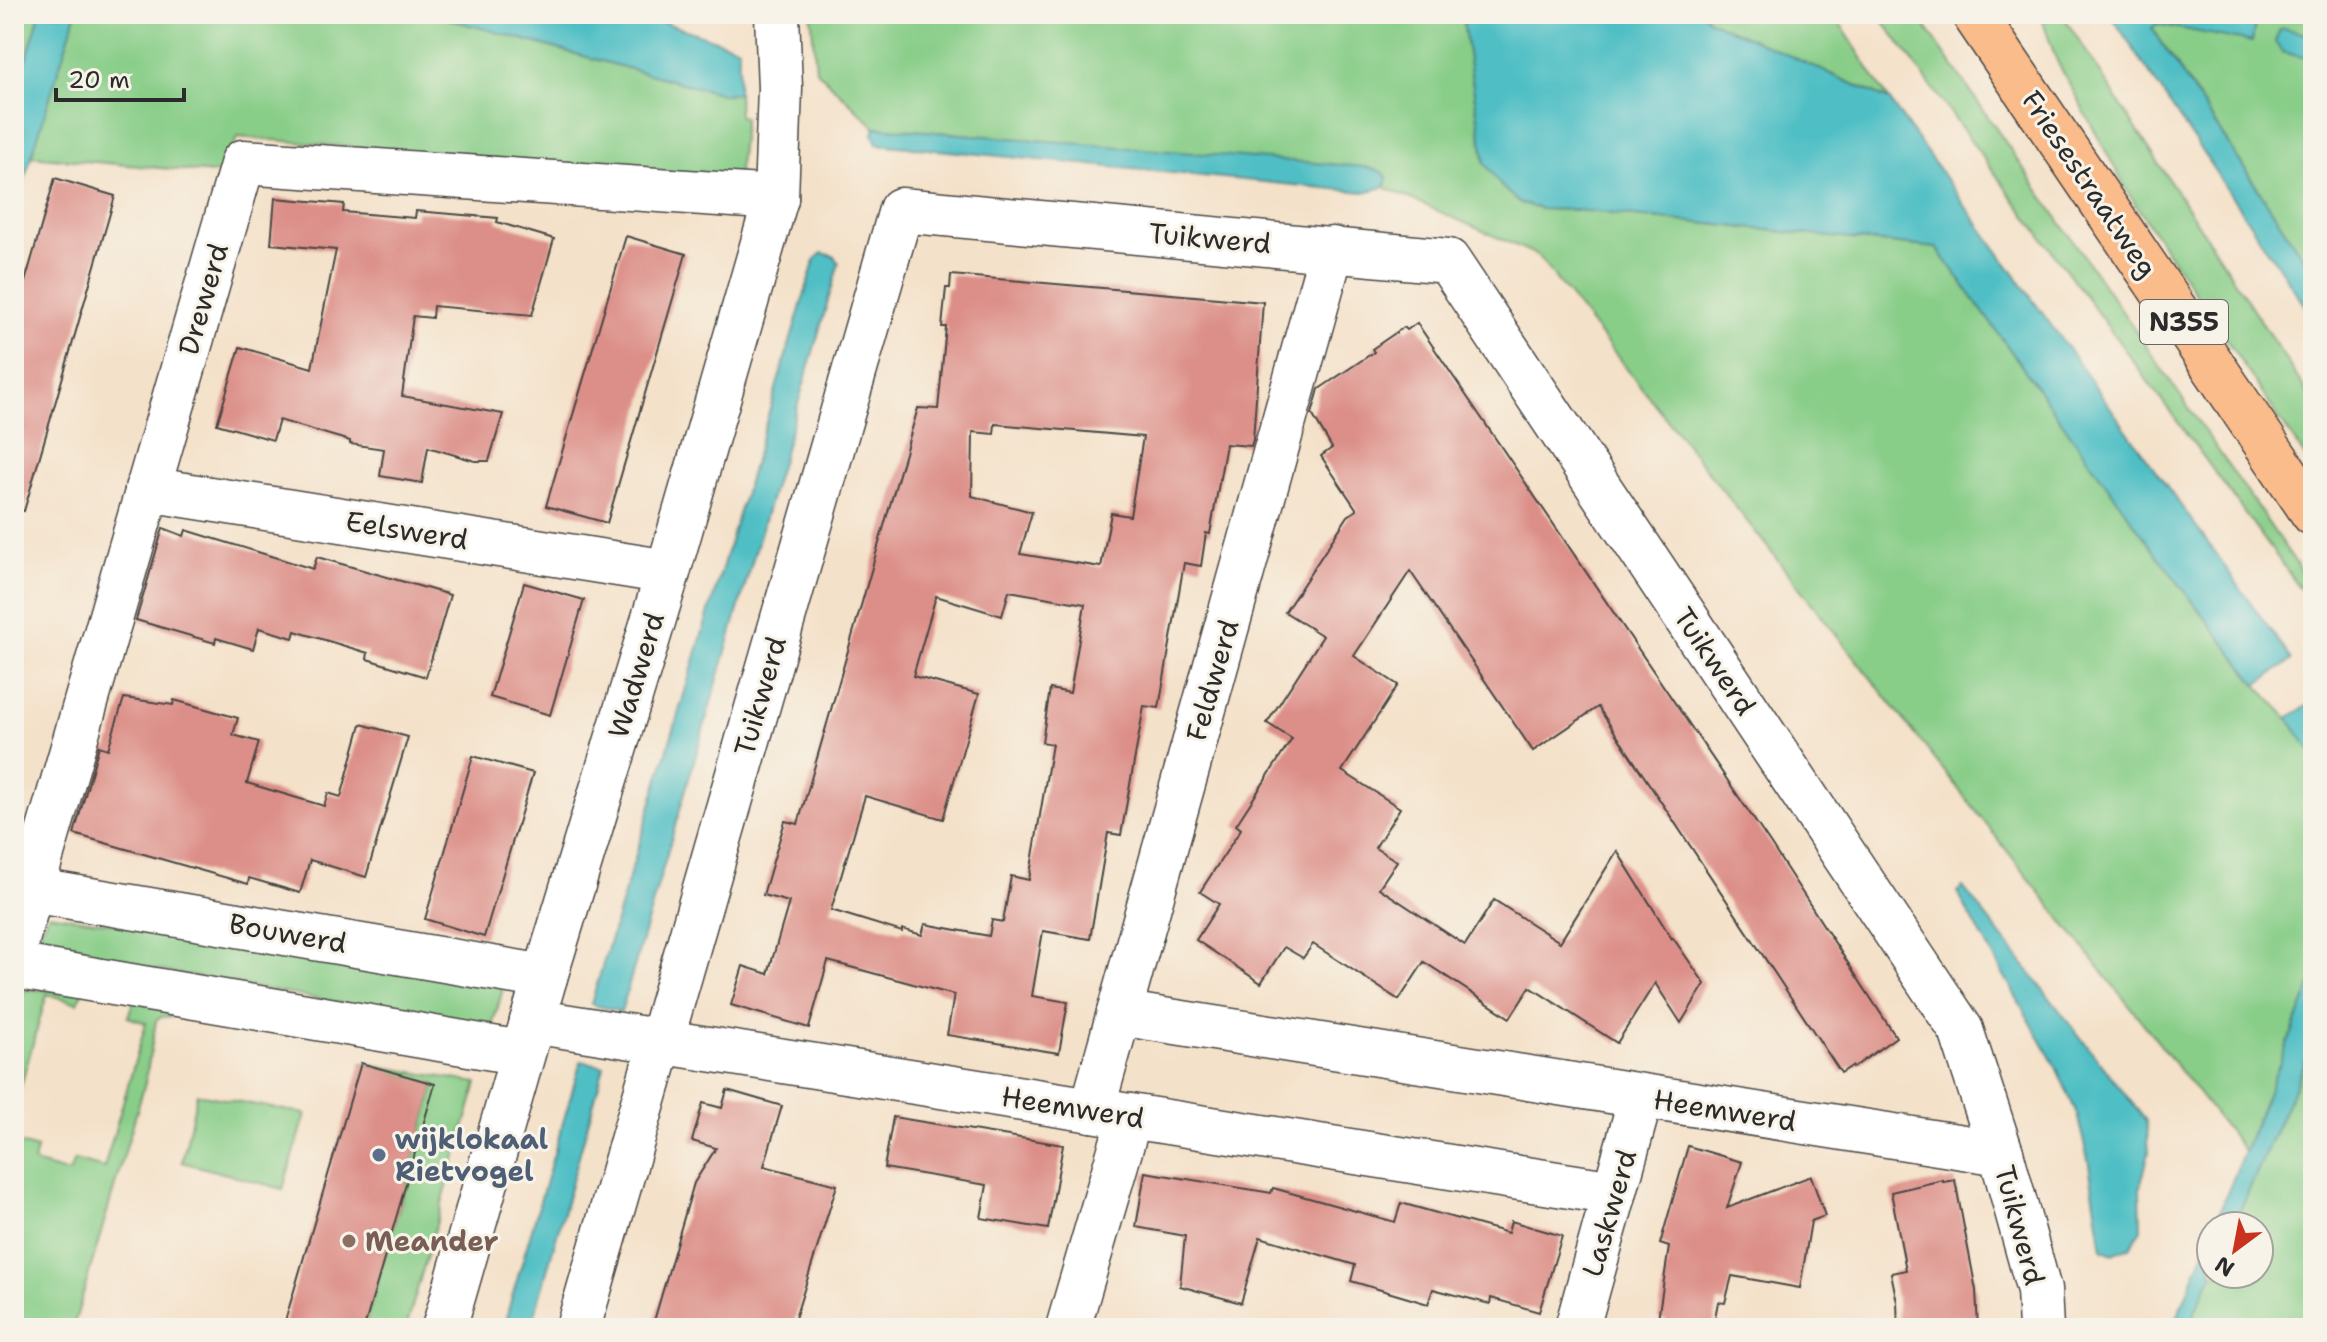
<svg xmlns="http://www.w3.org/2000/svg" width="2327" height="1342" viewBox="0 0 2327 1342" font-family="'Shantell Sans',sans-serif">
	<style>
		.green { fill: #88cd88; stroke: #5a7c5a; stroke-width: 2 }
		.water { fill: #50bfc5; stroke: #3e7578; stroke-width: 2 }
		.building { fill: #dc8f88; fill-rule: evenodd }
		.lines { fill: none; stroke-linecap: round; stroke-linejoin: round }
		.street-casing { stroke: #494643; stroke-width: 47 }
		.primary-casing { stroke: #494643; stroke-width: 47 }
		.street { stroke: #fff; stroke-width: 44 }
		.primary { stroke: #fabc8b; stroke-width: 44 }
		.service-dot { fill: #5c6f8a; stroke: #f7f3e8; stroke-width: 3 }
		.education-dot { fill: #8d6e63; stroke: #f7f3e8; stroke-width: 3 }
		.labels { text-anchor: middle; stroke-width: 6; stroke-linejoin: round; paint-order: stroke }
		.shield { fill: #f7f3e8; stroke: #686764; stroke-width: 2 }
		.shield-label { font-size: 26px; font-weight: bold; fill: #2b2b2b }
		.street-label { font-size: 28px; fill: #2b2b2b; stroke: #f7f3e8 }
		.service-label { font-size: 28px; font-weight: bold; fill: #4e5e75; stroke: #f7f3e8; text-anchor: start }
		.education-label { font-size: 28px; font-weight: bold; fill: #785e54; stroke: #f7f3e8; text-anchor: start }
	</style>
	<rect width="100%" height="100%" fill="#f7f3e8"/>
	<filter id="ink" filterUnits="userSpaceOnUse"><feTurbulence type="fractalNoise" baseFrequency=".0125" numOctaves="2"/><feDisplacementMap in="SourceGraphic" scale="16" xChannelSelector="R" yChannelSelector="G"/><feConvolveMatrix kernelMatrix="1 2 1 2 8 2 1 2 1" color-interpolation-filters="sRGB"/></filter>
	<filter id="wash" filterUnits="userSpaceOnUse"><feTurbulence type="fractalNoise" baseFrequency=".006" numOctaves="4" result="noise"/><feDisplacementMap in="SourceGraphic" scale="32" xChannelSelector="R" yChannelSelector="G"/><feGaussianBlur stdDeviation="1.8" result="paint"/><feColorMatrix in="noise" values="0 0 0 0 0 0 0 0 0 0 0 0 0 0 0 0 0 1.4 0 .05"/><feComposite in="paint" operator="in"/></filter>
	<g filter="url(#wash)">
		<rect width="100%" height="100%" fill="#f4e1c9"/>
		<!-- green -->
		<g class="green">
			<path d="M 14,14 L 40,14 L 14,101 Z"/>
			<path d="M 76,14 L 431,14 L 722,94 L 738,93 L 739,116 L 744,117 L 738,177 L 723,178 L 237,137 L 224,174 L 31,156 Z"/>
			<path d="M 811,14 L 1462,14 L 1485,164 L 1541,209 L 1577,210 L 1937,248 L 2157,555 L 2257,685 L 2288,718 L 2313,754 L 2313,981 L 2244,1151 L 1537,255 L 1384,187 L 1387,184 L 1060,142 L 875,127 L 816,70 Z"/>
			<path d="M 1704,14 L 1834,14 L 1889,100 L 1707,19 Z"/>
			<path d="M 1878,14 L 1917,14 L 2313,588 L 2313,606 Z"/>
			<path d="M 2040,14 L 2062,14 L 2313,402 L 2313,469 L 2130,196 L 2057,61 Z"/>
			<path d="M 2221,14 L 2313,14 L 2313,36 L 2280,29 L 2275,42 L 2283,52 L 2313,60 L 2313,273 L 2152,27 L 2157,24 L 2252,41 L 2255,23 Z"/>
			<path d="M 49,914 L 505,982 L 491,1030 L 45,950 C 38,936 40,927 49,914 Z"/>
			<path d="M 83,989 L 78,1003 L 47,994 L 14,1110 L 14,1009 L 25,990 Z"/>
			<path d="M 134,998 L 175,1016 L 161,1017 L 156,1021 L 145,1083 L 73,1328 L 14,1328 L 14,1142 L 37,1149 L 34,1163 L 69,1173 L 74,1160 L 104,1168 L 146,1023 L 128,1017 Z"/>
			<path d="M 2313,1045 L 2313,1328 L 2193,1328 L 2192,1318 L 2212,1274 L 2259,1274 L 2259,1226 L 2233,1226 Z"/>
			<path d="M 361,1063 L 477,1083 L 406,1328 L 364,1328 L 435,1085 Z"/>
			<path d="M 197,1094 L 306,1114 L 283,1189 L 182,1162 Z"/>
		</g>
		<!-- water -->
		<g class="water">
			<path d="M 40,14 L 76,14 L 14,213 L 14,101 Z"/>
			<path d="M 430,14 L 639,14 L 739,48 L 738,93 L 722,94 Z"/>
			<path d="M 1462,14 L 1704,14 L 1707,19 L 1889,100 L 2292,660 L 2257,685 L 2157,555 L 1937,248 L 1577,210 L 1541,209 L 1519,203 L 1502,187 L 1485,164 Z"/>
			<path d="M 2110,14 L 2221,14 L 2255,23 L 2252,42 L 2157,24 L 2152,28 L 2313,273 L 2313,318 Z"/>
			<path d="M 2283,28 L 2313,36 L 2313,60 L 2283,52 L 2275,42 L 2280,29 Z"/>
			<path d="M 875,127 L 1365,167 C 1377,170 1394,172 1384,187 L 1364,192 L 877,144 L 873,134 Z"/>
			<path d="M 822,253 L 833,256 L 839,263 L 621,1012 L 591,1004 L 815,259 Z"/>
			<path d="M 2313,702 L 2313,754 L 2288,718 Z"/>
			<path d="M 1963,887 L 2146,1121 L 2149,1152 L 2140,1188 L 2141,1230 L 2130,1247 L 2112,1254 L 2102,1249 L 2089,1164 L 2077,1114 L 2057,1069 L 1957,892 Z"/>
			<path d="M 2313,981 L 2313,1045 L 2233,1226 L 2214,1226 Z"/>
			<path d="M 581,1061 L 604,1066 L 531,1328 L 503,1328 Z"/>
			<path d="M 2211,1233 L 2212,1274 L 2192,1318 L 2193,1328 L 2173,1328 Z"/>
		</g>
		<g id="blocks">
			<!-- building -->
			<g class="building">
				<path d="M 55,178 L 115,196 L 24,511 L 14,509 L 14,320 Z"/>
				<path d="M 275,198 L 344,204 L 343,212 L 415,218 L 416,211 L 498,218 L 497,222 L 554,239 L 532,315 L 433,306 L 432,318 L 413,316 L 402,396 L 503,414 L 489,461 L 475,461 L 428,447 L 422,483 L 380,476 L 384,449 L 350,444 L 350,441 L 279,420 L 273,440 L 217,424 L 240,347 L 312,368 L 336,250 L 271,244 Z"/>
				<path d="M 626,236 L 686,254 L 607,523 L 546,506 Z"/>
				<path d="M 951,275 L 1263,302 L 1253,440 L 1251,446 L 1226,444 L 1210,534 L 1206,533 L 1201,566 L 1184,563 L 1159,708 L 1144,706 L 1121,835 L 1108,833 L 1090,939 L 1043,931 L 1032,996 L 1068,1002 L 1059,1053 L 947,1035 L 954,995 L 828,961 L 809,1028 L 731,1005 L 743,966 L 768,974 L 789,902 L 763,895 L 785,821 L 798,824 L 918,408 L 938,409 L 946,327 L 942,327 L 946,288 L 950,288 ZM 995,424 L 1143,437 L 1130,516 L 1111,513 L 1101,567 L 1020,554 L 1032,512 L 972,496 L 973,432 L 994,434 ZM 1009,591 L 1085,604 L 1070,693 L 1050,689 L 1042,742 L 1052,744 L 1029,880 L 1011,876 L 1003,922 L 992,920 L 989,936 L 925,924 L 922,935 L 902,929 L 902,932 L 831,910 L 865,796 L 943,819 L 979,694 L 913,676 L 936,596 L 1002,616 Z"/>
				<path d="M 1417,323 L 1770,843 L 1896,1037 L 1853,1068 L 1852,1066 L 1841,1073 L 1598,707 L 1533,751 L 1410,571 L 1354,656 L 1398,685 L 1342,771 L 1400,808 L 1375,848 L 1397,861 L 1379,888 L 1465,945 L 1494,900 L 1560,942 L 1617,851 L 1672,939 L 1673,938 L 1705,984 L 1681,1023 L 1655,983 L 1617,1043 L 1530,987 L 1510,1018 L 1424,962 L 1399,1000 L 1313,944 L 1303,958 L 1284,947 L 1261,983 L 1196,940 L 1219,904 L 1200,892 L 1241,829 L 1236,825 L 1292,739 L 1267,723 L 1323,636 L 1285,612 L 1348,516 L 1357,510 L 1321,456 L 1332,448 L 1312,414 L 1319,389 L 1374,352 L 1372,349 L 1404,327 L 1407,330 Z"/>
				<path d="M 163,528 L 184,536 L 186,530 L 313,569 L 317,557 L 450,595 L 426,677 L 367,659 L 368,653 L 295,631 L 293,638 L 259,628 L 253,649 L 216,638 L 215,643 L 136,620 Z"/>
				<path d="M 524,583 L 584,600 L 550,715 L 490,697 Z"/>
				<path d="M 124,698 L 173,705 L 174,700 L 238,718 L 233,735 L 259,742 L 247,783 L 324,806 L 328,793 L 341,797 L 361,724 L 408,737 L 366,877 L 310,860 L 300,893 L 249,878 L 248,884 L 74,834 L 99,746 L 108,749 Z"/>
				<path d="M 473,756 L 533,773 L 484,937 L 425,919 Z"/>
				<path d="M 361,1063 L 435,1084 L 364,1328 L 283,1328 Z"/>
				<path d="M 727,1090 L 782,1106 L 764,1166 L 837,1185 L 792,1328 L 652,1328 L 694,1183 L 716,1148 L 692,1141 L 703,1103 L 722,1108 Z"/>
				<path d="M 893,1117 L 1063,1145 L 1048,1229 L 981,1218 L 987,1185 L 884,1168 Z"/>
				<path d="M 1688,1146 L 1742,1162 L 1727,1208 L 1811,1176 L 1825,1216 L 1811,1221 L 1800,1288 L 1732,1276 L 1725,1303 L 1718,1302 L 1713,1328 L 1664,1328 L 1666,1320 L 1658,1319 L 1669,1247 L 1660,1244 Z"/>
				<path d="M 1145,1172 L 1271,1193 L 1273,1188 L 1395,1222 L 1401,1203 L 1508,1233 L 1511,1221 L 1562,1236 L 1539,1312 L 1491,1298 L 1490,1304 L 1433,1289 L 1428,1304 L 1351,1281 L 1355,1265 L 1260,1237 L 1241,1303 L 1180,1286 L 1185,1236 L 1136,1227 Z"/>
				<path d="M 1943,1180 L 1943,1182 L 1955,1180 L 1976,1290 L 1978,1328 L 1898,1328 L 1897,1302 L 1891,1273 L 1906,1270 L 1891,1192 Z"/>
			</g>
		</g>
	</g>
	<g filter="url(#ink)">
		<use href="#blocks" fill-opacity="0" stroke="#494643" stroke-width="2"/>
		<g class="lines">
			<!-- street casing -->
			<g class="street-casing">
				<g id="street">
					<path d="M 147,489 L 668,572"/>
					<path d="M 31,890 L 545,977"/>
					<path d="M 14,950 L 243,162 L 776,198"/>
					<path d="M 14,966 L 522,1053"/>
					<path d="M 1119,1013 L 2001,1153"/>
					<path d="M 532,1021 L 1614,1193"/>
					<path d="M 1092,1110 L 1332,249"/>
					<path d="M 444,1328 L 545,977 L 668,572 L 776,198 L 780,88 L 777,14"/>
					<path d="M 578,1328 L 901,210 L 1448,261 L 1961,1030 L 2001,1153 L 2039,1290 L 2041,1328"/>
					<path d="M 1068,1328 L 1130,1116"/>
					<path d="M 1577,1328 L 1641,1097"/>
				</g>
			</g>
			<!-- primary casing -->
			<g class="primary-casing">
				<path id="primary" d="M 1974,14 L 2313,513"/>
			</g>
			<!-- street -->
			<use href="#street" class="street"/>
			<!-- primary -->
			<use href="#primary" class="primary"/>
		</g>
	</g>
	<!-- markers -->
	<circle class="service-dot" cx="379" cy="1155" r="8"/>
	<circle class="education-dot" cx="349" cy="1241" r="8"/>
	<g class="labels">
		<!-- shield labels -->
		<rect class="shield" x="2140" y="300" width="88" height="44" rx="6"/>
		<g class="shield-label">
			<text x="2184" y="331">N355</text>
		</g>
		<!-- street labels -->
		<g class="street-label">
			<text transform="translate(2090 184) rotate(56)" y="10">Friesestraatweg</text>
			<text transform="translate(1210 238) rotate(5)" y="10">Tuikwerd</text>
			<text transform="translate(203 299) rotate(-74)" y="10">Drewerd</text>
			<text transform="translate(407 530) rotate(9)" y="10">Eelswerd</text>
			<text transform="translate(1715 661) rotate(56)" y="10">Tuikwerd</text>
			<text transform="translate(636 675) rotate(-73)" y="10">Wadwerd</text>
			<text transform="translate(1212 680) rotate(-74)" y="10">Feldwerd</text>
			<text transform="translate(760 696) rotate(-74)" y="10">Tuikwerd</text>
			<text transform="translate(288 933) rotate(10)" y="10">Bouwerd</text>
			<text transform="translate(1073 1107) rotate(9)" y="10">Heemwerd</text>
			<text transform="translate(1725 1110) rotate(9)" y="10">Heemwerd</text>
			<text transform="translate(1609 1213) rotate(-74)" y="10">Laskwerd</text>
			<text transform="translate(2020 1225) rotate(75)" y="10">Tuikwerd</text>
		</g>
		<!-- service labels -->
		<g class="service-label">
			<text x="395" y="1149">wijklokaal<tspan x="395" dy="32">Rietvogel</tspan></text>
		</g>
		<!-- education labels -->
		<g class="education-label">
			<text x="365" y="1251">Meander</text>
		</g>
	</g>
	<!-- margin -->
	<rect width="2327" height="1342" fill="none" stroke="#f7f3e8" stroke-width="48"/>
	<!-- north arrow -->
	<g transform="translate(2235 1250) rotate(212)"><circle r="38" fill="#f7f3e8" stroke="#a5a39c" stroke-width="2"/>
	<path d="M0-6L14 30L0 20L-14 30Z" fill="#c8321e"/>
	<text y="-12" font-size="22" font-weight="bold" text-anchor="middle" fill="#2b2b2b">N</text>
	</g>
	<!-- scale -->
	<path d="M56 88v12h128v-12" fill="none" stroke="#2b2b2b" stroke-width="4"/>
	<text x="68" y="88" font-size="24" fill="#2b2b2b" stroke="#f7f3e8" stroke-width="6" paint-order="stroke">20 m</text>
</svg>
